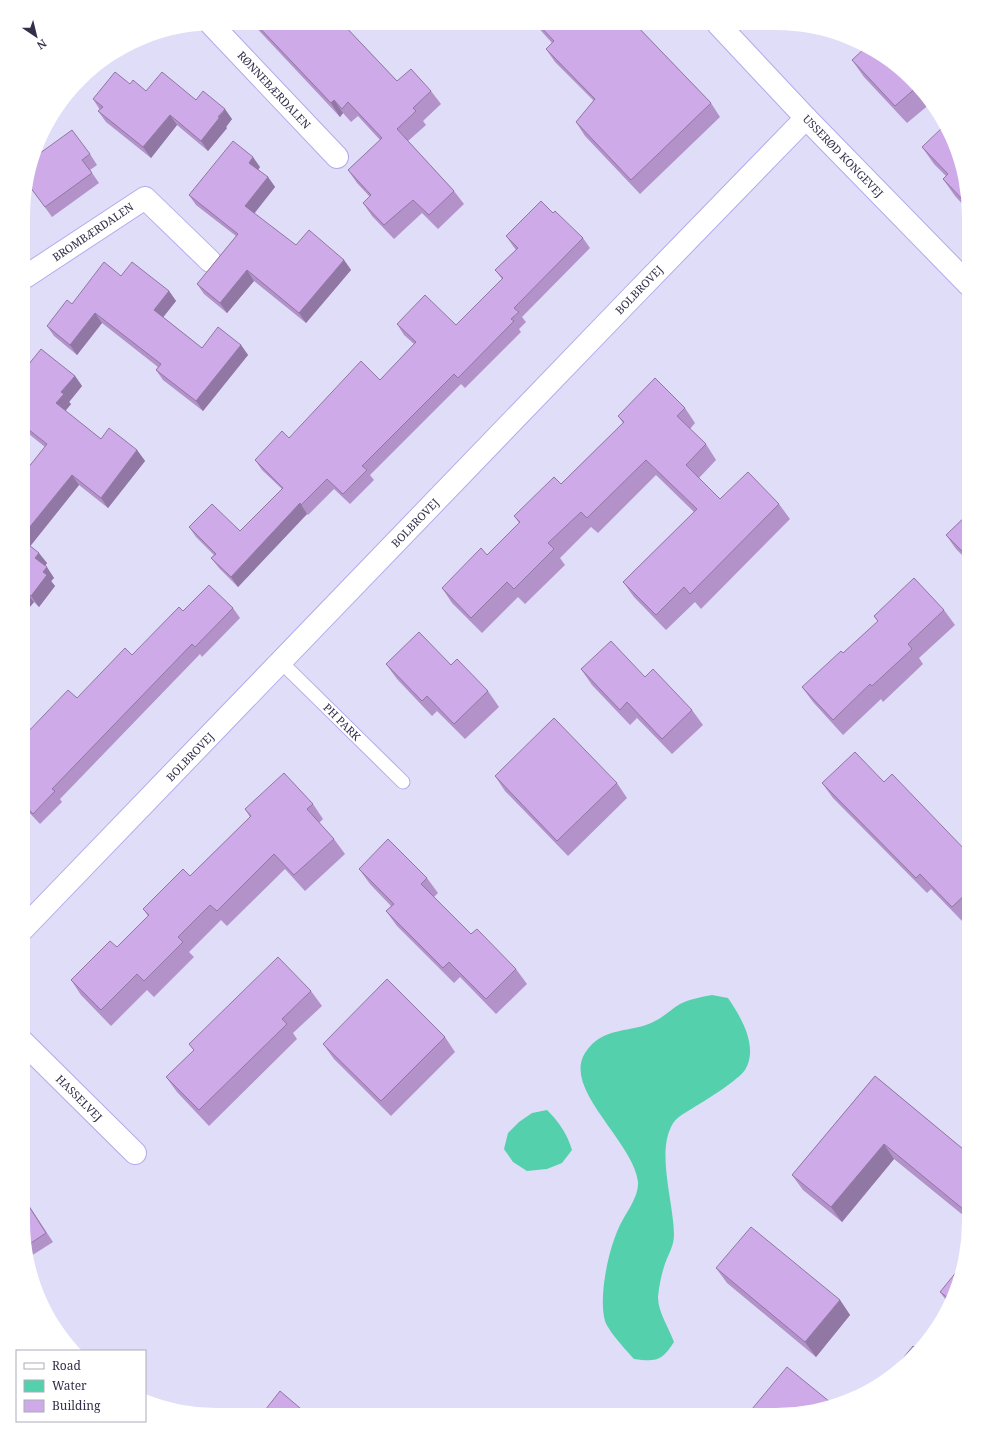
<svg xmlns="http://www.w3.org/2000/svg" width="992" height="1438" viewBox="0 0 992 1438" font-family="'Noto Serif',serif">
	<style>
		.water { fill: #54d1ac }
		.lines { fill: none; stroke-linecap: round; stroke-linejoin: round }
		.service-casing { stroke: #b4aaed; stroke-width: 15 }
		.minor-casing { stroke: #b4aaed; stroke-width: 24 }
		.tertiary-casing { stroke: #b4aaed; stroke-width: 24 }
		.secondary-casing { stroke: #b4aaed; stroke-width: 24 }
		.service { stroke: #fff; stroke-width: 13 }
		.minor { stroke: #fff; stroke-width: 22 }
		.tertiary { stroke: #fff; stroke-width: 22 }
		.secondary { stroke: #fff; stroke-width: 22 }
		.wall { fill: #b292c8 }
		.shaded-wall { fill: #9177a3 }
		.building { fill: #cfaae9; stroke: #9177a3 }
		.labels { text-anchor: middle; stroke-width: 4; stroke-linejoin: round; paint-order: stroke }
		.street-label { font-size: 11px; fill: #332f4a; stroke: #fff }
	</style>
	<rect width="100%" height="100%" fill="#e0ddf9"/>
	<!-- water -->
	<g class="water">
		<path d="M 712,995 L 728,998 C 741,1017 759,1047 745,1070 C 739,1079 707,1100 696,1106 C 687,1112 675,1117 671,1127 C 657,1155 674,1204 674,1235 C 674,1247 667,1256 664,1267 C 661,1276 659,1287 658,1297 C 658,1312 669,1328 674,1342 C 662,1361 656,1362 634,1359 C 626,1350 609,1332 605,1321 C 598,1296 609,1246 621,1223 C 627,1211 639,1196 638,1182 C 634,1142 562,1089 585,1053 C 603,1025 631,1034 655,1021 C 664,1017 671,1009 680,1004 C 690,999 701,997 712,995 Z"/>
		<path d="M 547,1110 C 560,1123 567,1134 572,1150 L 562,1163 L 547,1169 L 527,1171 L 513,1162 L 504,1149 L 508,1133 L 519,1122 L 532,1113 Z"/>
	</g>
	<g class="lines">
		<!-- service casing -->
		<g class="service-casing">
			<path id="service" d="M 281,662 L 403,782"/>
		</g>
		<!-- minor casing -->
		<g class="minor-casing">
			<g id="minor">
				<path d="M 211,24 L 337,157"/>
				<path d="M 25,277 L 145,198 L 210,261"/>
				<path d="M 23,1042 L 135,1153"/>
			</g>
		</g>
		<!-- tertiary casing -->
		<g class="tertiary-casing">
			<path id="tertiary" d="M 23,929 L 635,294 L 806,118"/>
		</g>
		<!-- secondary casing -->
		<g class="secondary-casing">
			<path id="secondary" d="M 718,24 L 806,118 L 969,285"/>
		</g>
		<!-- service -->
		<use href="#service" class="service"/>
		<!-- minor -->
		<use href="#minor" class="minor"/>
		<!-- tertiary -->
		<use href="#tertiary" class="tertiary"/>
		<!-- secondary -->
		<use href="#secondary" class="secondary"/>
	</g>
	<!-- wall -->
	<g class="wall">
		<path d="M 252,23 L 342,23 L 397,81 L 431,91 L 441,104 L 423,121 L 426,125 L 408,141 L 454,191 L 464,204 L 438,229 L 422,213 L 394,239 L 372,216 L 363,203 L 370,197 L 357,183 L 348,170 L 380,140 L 358,116 L 351,122 L 343,113 L 340,117 Z"/>
		<path d="M 535,24 L 635,24 L 711,103 L 720,117 L 640,194 L 585,136 L 576,122 L 594,101 L 555,62 L 546,49 L 552,43 Z"/>
		<path d="M 852,60 L 893,63 L 921,89 L 931,103 L 907,123 L 864,77 Z"/>
		<path d="M 130,84 L 146,91 L 196,100 L 232,119 L 226,127 L 227,128 L 208,151 L 177,125 L 151,158 L 106,122 L 98,111 L 100,110 L 93,99 Z"/>
		<path d="M 949,131 L 967,209 L 955,196 L 943,179 L 946,176 L 934,164 L 922,147 Z"/>
		<path d="M 90,154 L 97,165 L 90,170 L 99,183 L 52,217 L 28,184 L 27,185 L 36,156 Z"/>
		<path d="M 260,167 L 258,170 L 268,177 L 275,187 L 254,214 L 296,245 L 344,260 L 351,270 L 306,323 L 254,281 L 227,313 L 204,294 L 197,284 L 236,236 L 196,205 L 189,195 Z"/>
		<path d="M 553,213 L 583,238 L 590,248 L 522,317 L 526,322 L 519,329 L 521,332 L 465,388 L 461,384 L 370,475 L 374,480 L 350,504 L 334,489 L 308,515 L 307,514 L 238,587 L 219,568 L 211,558 L 214,555 L 196,537 L 189,527 L 240,531 L 282,489 L 262,470 L 255,460 L 380,380 L 414,344 L 404,335 L 397,324 L 456,325 L 502,279 L 495,270 L 516,250 L 513,246 L 506,236 Z"/>
		<path d="M 121,276 L 169,291 L 176,301 L 163,317 L 202,348 L 241,345 L 248,355 L 203,411 L 163,380 L 156,370 L 158,367 L 102,323 L 77,355 L 54,336 L 47,326 L 72,304 Z"/>
		<path d="M 24,370 L 75,376 L 82,386 L 69,402 L 71,404 L 65,411 L 101,439 L 137,450 L 145,461 L 108,508 L 79,485 L 30,546 L 47,563 L 45,566 L 54,578 L 51,581 L 55,586 L 39,607 L 34,602 L 24,614 L 28,490 L 24,486 L 24,473 L 45,447 L 24,430 Z"/>
		<path d="M 685,408 L 695,423 L 690,429 L 706,444 L 716,460 L 699,478 L 720,499 L 779,504 L 790,519 L 701,609 L 695,602 L 666,630 L 634,597 L 623,582 L 694,512 L 656,475 L 598,533 L 591,527 L 560,558 L 565,565 L 525,604 L 518,597 L 482,633 L 452,603 L 442,588 L 487,555 L 519,523 L 514,516 L 561,484 L 623,423 L 618,416 Z"/>
		<path d="M 969,513 L 969,562 L 956,549 L 946,535 Z"/>
		<path d="M 233,608 L 240,618 L 202,657 L 200,654 L 60,799 L 62,802 L 40,824 L 24,807 L 24,736 L 77,698 L 132,655 L 183,611 Z"/>
		<path d="M 944,610 L 955,625 L 919,658 L 923,664 L 883,702 L 881,699 L 843,735 L 813,702 L 802,687 L 843,653 L 878,622 L 874,616 Z"/>
		<path d="M 386,664 L 451,665 L 488,691 L 499,707 L 465,739 L 437,711 L 432,716 L 397,679 Z"/>
		<path d="M 581,669 L 645,677 L 692,710 L 703,725 L 672,754 L 637,718 L 630,725 L 592,685 Z"/>
		<path d="M 495,776 L 617,783 L 627,798 L 568,856 L 505,791 Z"/>
		<path d="M 884,782 L 969,854 L 969,916 L 963,922 L 931,889 L 927,893 L 833,798 L 822,783 Z"/>
		<path d="M 313,804 L 323,819 L 319,823 L 334,839 L 345,854 L 305,891 L 285,869 L 227,926 L 221,920 L 189,952 L 194,957 L 154,997 L 147,990 L 111,1026 L 81,995 L 71,980 L 117,947 L 148,916 L 143,909 L 190,876 L 250,817 L 245,809 Z"/>
		<path d="M 359,869 L 427,878 L 438,893 L 434,897 L 471,934 L 516,969 L 527,984 L 496,1014 L 460,977 L 454,983 L 397,926 L 386,911 L 391,906 L 370,884 Z"/>
		<path d="M 311,991 L 322,1006 L 293,1033 L 297,1039 L 209,1126 L 177,1092 L 166,1077 L 194,1050 L 189,1044 Z"/>
		<path d="M 445,1037 L 455,1052 L 391,1116 L 334,1059 L 323,1044 Z"/>
		<path d="M 875,1076 L 969,1154 L 969,1220 L 894,1159 L 842,1222 L 803,1190 L 792,1175 Z"/>
		<path d="M 30,1207 L 53,1242 L 31,1256 L 23,1222 Z"/>
		<path d="M 716,1268 L 840,1300 L 850,1315 L 816,1357 L 727,1283 Z"/>
		<path d="M 959,1284 L 949,1304 L 940,1292 Z"/>
	</g>
	<!-- shaded-wall -->
	<g class="shaded-wall">
		<path d="M 334,100 L 343,113 L 340,117 L 331,103 Z"/>
		<path d="M 225,109 L 232,119 L 226,127 L 227,128 L 208,151 L 201,141 Z"/>
		<path d="M 170,115 L 177,125 L 151,158 L 143,147 Z"/>
		<path d="M 253,157 L 260,167 L 256,173 L 249,163 Z"/>
		<path d="M 268,177 L 275,187 L 252,216 L 245,206 Z"/>
		<path d="M 344,260 L 351,270 L 306,323 L 299,313 Z"/>
		<path d="M 247,270 L 254,281 L 227,313 L 220,303 Z"/>
		<path d="M 169,291 L 176,301 L 161,320 L 154,310 Z"/>
		<path d="M 95,313 L 102,323 L 77,355 L 70,345 Z"/>
		<path d="M 241,345 L 248,355 L 203,411 L 196,401 Z"/>
		<path d="M 75,376 L 82,386 L 69,402 L 71,404 L 63,414 L 56,403 L 61,392 Z"/>
		<path d="M 137,450 L 145,461 L 108,508 L 101,498 Z"/>
		<path d="M 72,475 L 79,485 L 28,549 L 24,543 L 24,534 Z"/>
		<path d="M 300,503 L 307,514 L 238,587 L 231,577 Z"/>
		<path d="M 39,553 L 47,563 L 43,569 L 35,558 Z"/>
		<path d="M 47,567 L 54,578 L 51,581 L 55,586 L 39,607 L 31,596 L 43,572 Z"/>
		<path d="M 26,592 L 34,602 L 24,614 L 24,595 Z"/>
		<path d="M 884,1144 L 894,1159 L 842,1222 L 831,1207 Z"/>
		<path d="M 840,1300 L 850,1315 L 816,1357 L 805,1342 Z"/>
	</g>
	<!-- building -->
	<g class="building">
		<path d="M 255,23 L 342,23 L 397,81 L 411,69 L 431,91 L 413,108 L 416,111 L 397,129 L 454,191 L 429,215 L 413,200 L 384,225 L 363,203 L 371,195 L 348,170 L 382,138 L 348,102 L 342,109 L 334,100 L 331,103 Z"/>
		<path d="M 538,24 L 635,24 L 711,103 L 631,180 L 576,122 L 595,99 L 546,49 L 554,41 Z"/>
		<path d="M 866,47 L 893,63 L 918,86 L 895,106 L 852,60 Z"/>
		<path d="M 115,72 L 130,84 L 133,80 L 146,91 L 162,72 L 196,100 L 203,91 L 225,109 L 218,117 L 220,117 L 201,141 L 170,115 L 143,147 L 98,111 L 103,107 L 93,99 Z"/>
		<path d="M 945,125 L 949,131 L 966,203 L 943,179 L 948,174 L 922,147 Z"/>
		<path d="M 72,130 L 90,154 L 82,160 L 92,173 L 45,207 L 27,183 L 36,156 Z"/>
		<path d="M 233,141 L 253,157 L 249,163 L 268,177 L 245,206 L 296,245 L 309,230 L 344,260 L 299,313 L 247,270 L 220,303 L 197,284 L 238,234 L 189,195 Z"/>
		<path d="M 541,201 L 553,213 L 555,211 L 583,238 L 514,308 L 519,312 L 511,319 L 514,321 L 458,378 L 454,374 L 362,466 L 367,470 L 343,494 L 327,479 L 301,505 L 300,503 L 231,577 L 211,558 L 216,554 L 189,527 L 212,504 L 240,531 L 283,488 L 255,460 L 282,431 L 289,438 L 361,361 L 380,380 L 416,342 L 397,324 L 425,295 L 456,325 L 503,278 L 495,270 L 518,248 L 506,236 Z"/>
		<path d="M 104,262 L 121,276 L 132,262 L 169,291 L 154,310 L 202,348 L 218,327 L 241,345 L 196,401 L 156,370 L 161,364 L 95,313 L 70,345 L 47,326 L 67,300 L 72,304 Z"/>
		<path d="M 41,349 L 75,376 L 61,392 L 64,394 L 56,403 L 101,439 L 109,428 L 137,450 L 101,498 L 72,475 L 24,534 L 24,494 L 30,487 L 24,483 L 24,473 L 47,444 L 24,426 L 24,370 Z"/>
		<path d="M 655,378 L 685,408 L 677,416 L 706,444 L 686,465 L 720,499 L 748,472 L 779,504 L 690,594 L 684,587 L 656,615 L 623,582 L 697,509 L 646,460 L 587,518 L 581,512 L 548,543 L 554,549 L 514,589 L 507,582 L 471,618 L 442,588 L 481,548 L 487,555 L 520,522 L 514,516 L 554,477 L 561,484 L 624,422 L 618,416 Z"/>
		<path d="M 969,513 L 969,558 L 946,535 Z"/>
		<path d="M 24,541 L 39,553 L 35,558 L 47,567 L 43,572 L 47,575 L 31,596 L 26,592 L 24,595 Z"/>
		<path d="M 914,578 L 944,610 L 908,644 L 912,649 L 872,686 L 870,684 L 833,720 L 802,687 L 841,651 L 843,653 L 878,621 L 874,616 Z"/>
		<path d="M 209,585 L 233,608 L 195,647 L 192,644 L 52,789 L 55,791 L 33,814 L 24,804 L 24,736 L 68,690 L 77,698 L 125,648 L 132,655 L 179,607 L 183,611 Z"/>
		<path d="M 419,632 L 451,665 L 457,659 L 488,691 L 454,724 L 427,696 L 422,701 L 386,664 Z"/>
		<path d="M 611,641 L 645,677 L 653,669 L 692,710 L 662,739 L 627,702 L 620,710 L 581,669 Z"/>
		<path d="M 554,718 L 617,783 L 557,841 L 495,776 Z"/>
		<path d="M 855,752 L 884,782 L 892,774 L 969,854 L 969,891 L 952,907 L 920,874 L 916,878 L 822,783 Z"/>
		<path d="M 284,773 L 313,804 L 307,809 L 334,839 L 294,875 L 274,854 L 217,911 L 210,905 L 178,937 L 183,942 L 144,981 L 137,974 L 101,1010 L 71,980 L 110,941 L 117,947 L 149,915 L 143,909 L 183,869 L 190,876 L 251,816 L 245,809 Z"/>
		<path d="M 388,839 L 427,878 L 421,884 L 471,934 L 477,929 L 516,969 L 486,999 L 449,962 L 443,968 L 386,911 L 394,904 L 359,869 Z"/>
		<path d="M 278,957 L 311,991 L 282,1019 L 287,1024 L 199,1110 L 166,1077 L 194,1050 L 189,1044 Z"/>
		<path d="M 387,979 L 445,1037 L 381,1101 L 323,1044 Z"/>
		<path d="M 875,1076 L 969,1154 L 969,1214 L 884,1144 L 831,1207 L 792,1175 Z"/>
		<path d="M 23,1197 L 46,1233 L 28,1245 L 23,1222 Z"/>
		<path d="M 751,1227 L 840,1300 L 805,1342 L 716,1268 Z"/>
		<path d="M 962,1265 L 959,1284 L 951,1300 L 940,1292 Z"/>
		<path d="M 913,1346 L 918,1350 L 903,1367 L 900,1369 L 896,1367 Z"/>
		<path d="M 787,1367 L 830,1402 L 776,1415 L 747,1415 Z"/>
		<path d="M 280,1391 L 307,1414 L 262,1414 Z"/>
	</g>
	<g class="labels">
		<!-- street labels -->
		<g class="street-label">
			<text transform="translate(274 90) rotate(47)" y="4">RØNNEBÆRDALEN</text>
			<text transform="translate(843 156) rotate(46)" y="4">USSERØD KONGEVEJ</text>
			<text transform="translate(93 232) rotate(-34)" y="4">BROMBÆRDALEN</text>
			<text transform="translate(639 290) rotate(-46)" y="4">BOLBROVEJ</text>
			<text transform="translate(415 523) rotate(-46)" y="4">BOLBROVEJ</text>
			<text transform="translate(342 722) rotate(45)" y="4">PH PARK</text>
			<text transform="translate(190 757) rotate(-46)" y="4">BOLBROVEJ</text>
			<text transform="translate(79 1098) rotate(45)" y="4">HASSELVEJ</text>
		</g>
	</g>
	<!-- crop -->
	<path d="M0 0H992V1438H0ZM216 30H776A186 186 0 0 1 962 216V1222A186 186 0 0 1 776 1408H216A186 186 0 0 1 30 1222V216A186 186 0 0 1 216 30Z" fill="#fff" fill-rule="evenodd"/>
	<!-- legend -->
	<rect x="16" y="1350" width="130" height="72" fill="#ffffff" stroke="#adacb7"/>
	<rect x="24" y="1363" width="20" height="6" fill="#ffffff" stroke="#adacb7"/>
	<text x="52" y="1370" font-size="12" fill="#332f4a">Road</text>
	<rect x="24" y="1380" width="20" height="12" fill="#54d1ac" stroke="#adacb7"/>
	<text x="52" y="1390" font-size="12" fill="#332f4a">Water</text>
	<rect x="24" y="1400" width="20" height="12" fill="#cfaae9" stroke="#adacb7"/>
	<text x="52" y="1410" font-size="12" fill="#332f4a">Building</text>
	<!-- north arrow -->
	<g transform="translate(36 36) rotate(145)" stroke="#ffffff" stroke-width="3" paint-order="stroke">
	<path d="M0-3L7 15L0 10L-7 15Z" fill="#332f4a"/>
	<text y="-6" font-size="11" font-weight="bold" text-anchor="middle" fill="#332f4a">N</text>
	</g>
</svg>
